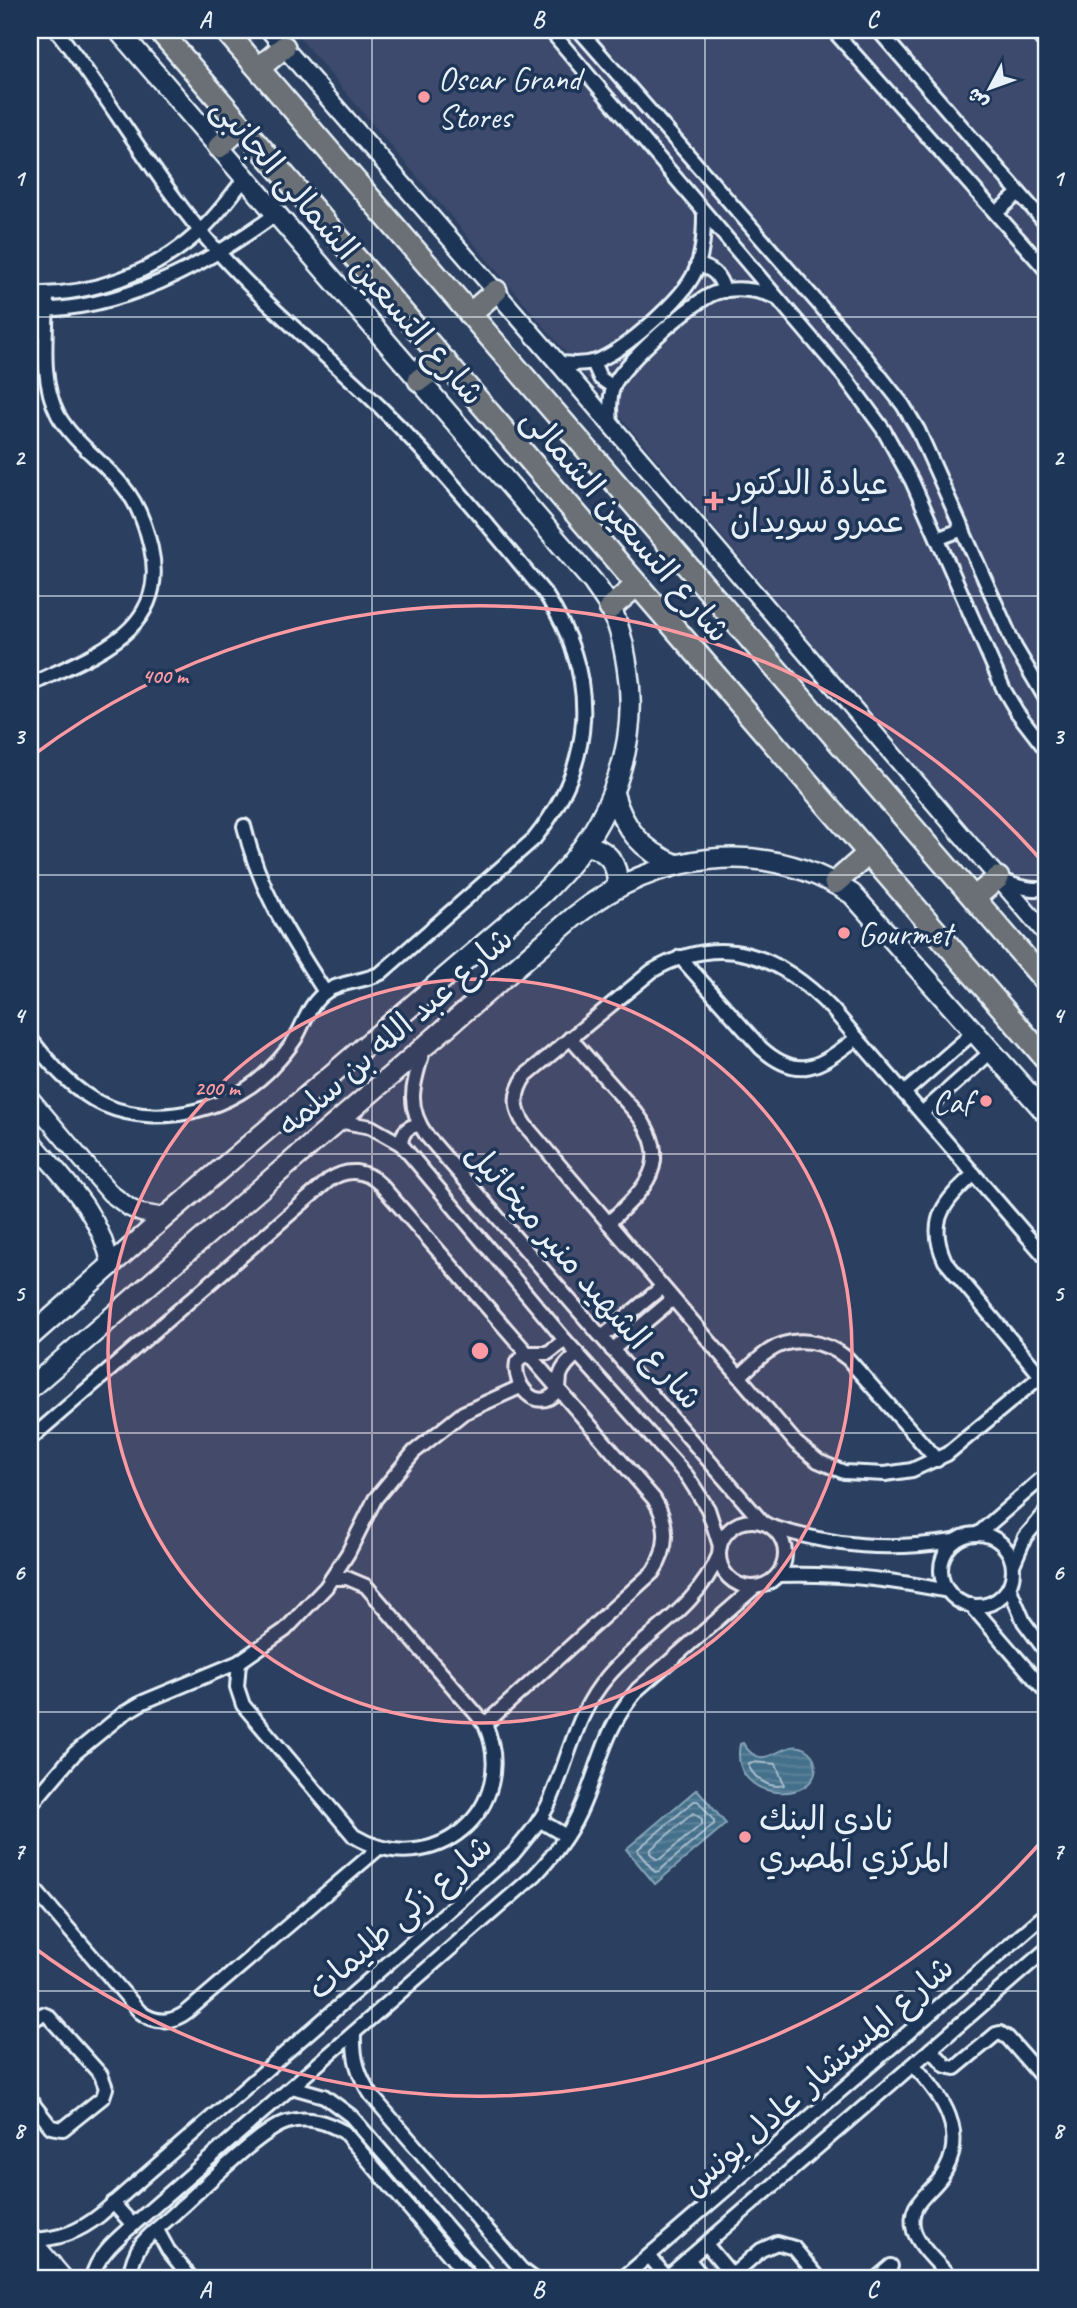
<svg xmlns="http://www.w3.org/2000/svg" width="1077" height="2308" viewBox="0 0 1077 2308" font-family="Caveat,'Playpen Sans Arabic',sans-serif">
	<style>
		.built { fill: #3c4a6d }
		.water { fill: url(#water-rules); stroke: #86a4b7; stroke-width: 2 }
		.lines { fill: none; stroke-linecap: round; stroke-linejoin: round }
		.shore { stroke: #a7bdcc; stroke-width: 2 }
		.minor-casing { stroke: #e8f1f8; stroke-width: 18 }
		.tertiary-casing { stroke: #e8f1f8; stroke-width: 21 }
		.secondary-casing { stroke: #e8f1f8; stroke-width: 24 }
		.primary-casing { stroke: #e8f1f8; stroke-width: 26 }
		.minor { stroke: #1d3557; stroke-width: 12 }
		.tertiary { stroke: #1d3557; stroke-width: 16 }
		.secondary { stroke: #1d3557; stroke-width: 19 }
		.primary { stroke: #6a7074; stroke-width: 21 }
		.grid { fill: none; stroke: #e8f1f8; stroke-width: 2; stroke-opacity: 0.55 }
		.ring { fill: none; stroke: #ff9aa2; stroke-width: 3.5 }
		.poi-dot { fill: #ff9aa2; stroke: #1d3557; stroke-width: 2.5 }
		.labels { text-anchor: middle; stroke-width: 7; stroke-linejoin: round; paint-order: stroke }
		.poi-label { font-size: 33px; fill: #e8f1f8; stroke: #1d3557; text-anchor: start }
		.street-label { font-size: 33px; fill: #e8f1f8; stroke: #1d3557 }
		.centre { fill: #ff9aa2; stroke: #1d3557; stroke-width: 3.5 }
		.ring-label { font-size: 21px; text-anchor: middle; font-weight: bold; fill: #ff9aa2; stroke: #1d3557; stroke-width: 7; stroke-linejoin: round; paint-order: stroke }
		.neatline { fill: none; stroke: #e8f1f8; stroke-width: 2.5 }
		.grid-label { font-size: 23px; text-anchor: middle; font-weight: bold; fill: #e8f1f8 }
	</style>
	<defs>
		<pattern id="water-rules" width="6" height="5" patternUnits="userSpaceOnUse" patternTransform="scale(1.75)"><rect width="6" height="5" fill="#45708b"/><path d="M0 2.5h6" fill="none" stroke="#60859c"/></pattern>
	</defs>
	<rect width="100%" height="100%" fill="#2b3f61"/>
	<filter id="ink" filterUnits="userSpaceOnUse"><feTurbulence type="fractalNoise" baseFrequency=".0143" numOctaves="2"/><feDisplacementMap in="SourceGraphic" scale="14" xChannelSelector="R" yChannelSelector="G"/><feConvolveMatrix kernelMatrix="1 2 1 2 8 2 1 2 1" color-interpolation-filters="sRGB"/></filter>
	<g filter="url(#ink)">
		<!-- built -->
		<path class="built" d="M 293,30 L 1030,30 L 1047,50 L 1047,921 Z"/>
		<!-- water -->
		<g class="water">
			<path d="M 743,1743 C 764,1778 783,1736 805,1749 C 810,1752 814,1757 815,1762 C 824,1805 728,1805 740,1744 Z"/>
			<path d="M 697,1789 L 726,1824 L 655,1884 L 626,1849 Z"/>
		</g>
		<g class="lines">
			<!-- shore -->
			<g class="shore">
				<path d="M 753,1762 L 776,1764 L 784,1785 C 770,1789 756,1780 749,1767 L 749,1763 Z"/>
				<path d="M 694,1801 L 698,1801 L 714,1821 L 714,1824 L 659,1871 L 655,1872 L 638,1852 L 638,1849 Z"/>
				<path d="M 693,1813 L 702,1819 L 702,1824 L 660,1859 L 656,1859 L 650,1853 L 651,1849 Z"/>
			</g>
			<!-- minor casing -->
			<g class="minor-casing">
				<g id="minor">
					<path d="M 550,30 L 847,380 L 883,429 L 912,481 L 1004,690 L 1017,712 L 1047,751"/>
					<path d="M 579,30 L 866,358 L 903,405 L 918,430 L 1015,647 L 1047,701"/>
					<path d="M 833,30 L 1047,271"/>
					<path d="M 878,30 L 1047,225"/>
					<path d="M 996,213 L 1019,193"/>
					<path d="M 697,265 C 713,268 720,276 724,291"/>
					<path d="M 30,294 C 91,296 154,273 199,232 C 217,216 231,196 245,178"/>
					<path d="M 30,310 C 121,311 204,266 276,214"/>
					<path d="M 593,362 L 600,378 L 613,387"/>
					<path d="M 558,363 C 571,364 583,365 596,361 C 624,351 683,299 695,272 C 703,254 704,234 704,214"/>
					<path d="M 611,425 C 610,412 609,400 613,387 C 621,365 693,301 715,293 C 735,286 754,289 773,296"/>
					<path d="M 937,539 L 963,529"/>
					<path d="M 30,685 C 90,655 170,633 151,548 C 146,526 138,504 123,486 C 103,461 74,443 58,415 C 39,378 47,333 47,294"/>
					<path d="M 244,826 C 260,892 289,936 325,992"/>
					<path d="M 1001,879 C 1016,888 1030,890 1047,889"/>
					<path d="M 680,957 L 761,1048 C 800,1083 821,1065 857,1038"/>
					<path d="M 30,1038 C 50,1064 73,1091 104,1105 C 160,1129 235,1110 275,1064 C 282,1057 289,1048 295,1039 C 305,1022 309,1003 327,991 C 342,981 364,982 381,973 L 534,839 C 596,762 599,677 546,595 C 493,531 440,466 380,407 C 327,355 269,309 219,253 C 157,184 113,102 56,30"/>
					<path d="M 570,1038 L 637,1114 C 675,1162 644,1190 608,1223"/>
					<path d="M 424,1048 C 414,1083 404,1104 427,1136 L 763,1523"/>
					<path d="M 904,1093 L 975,1031"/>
					<path d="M 922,1113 L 992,1051"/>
					<path d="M 338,1121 L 371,1127 L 401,1144 L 565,1340 L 687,1476 L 708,1509 L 720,1546"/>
					<path d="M 401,1144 C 402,1132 408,1126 419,1125"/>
					<path d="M 974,1174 C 945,1201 926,1220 945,1261 L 1041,1376"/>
					<path d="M 1047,1259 L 832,1009 C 779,955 722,931 652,971 L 526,1075 C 514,1092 513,1108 525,1125 L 796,1443 L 818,1461 L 844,1472 L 885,1474 L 912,1470 L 947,1454 L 1047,1371"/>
					<path d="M 602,1337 L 662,1287"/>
					<path d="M 565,1340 L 548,1353 L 528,1353 L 517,1362 C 512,1385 537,1414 556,1392 C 561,1387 559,1382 560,1376 C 563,1366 570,1360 578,1354"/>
					<path d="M 612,1350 L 673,1299"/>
					<path d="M 739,1377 C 749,1368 758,1358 769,1351 C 794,1334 826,1341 848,1359 L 937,1460"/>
					<path d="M 30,1439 L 329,1180 C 347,1168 365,1169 381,1185 L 654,1499 C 669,1522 669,1548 653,1572 L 485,1724"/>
					<circle cx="752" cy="1554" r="33"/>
					<path d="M 772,1527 C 836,1547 888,1551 954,1541"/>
					<circle cx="977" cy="1570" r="36"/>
					<path d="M 978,1534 L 1047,1474"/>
					<path d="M 1013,1565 L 1025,1537 L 1047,1511"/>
					<path d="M 778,1575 C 836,1573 891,1579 948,1591"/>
					<path d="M 1009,1587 L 1024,1622 L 1047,1653"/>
					<path d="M 971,1605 L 1047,1693"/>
					<path d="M 239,1662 L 237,1687 L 243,1705 L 354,1836 C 432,1883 522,1809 485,1724 L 366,1586 L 347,1578 L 332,1578"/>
					<path d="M 30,1806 L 75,1753 L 123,1714 L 143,1702 L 239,1662 L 285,1630 L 326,1587 L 348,1553 L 375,1499 L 414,1452 L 463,1413 L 520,1387"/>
					<path d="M 539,1820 L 566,1836"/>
					<path d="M 30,1884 L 140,2012 C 156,2024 173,2023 188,2011 L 379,1848"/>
					<path d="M 30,2022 L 43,2014 L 48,2016 L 101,2075 L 106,2088 L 103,2097 L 63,2129 L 51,2127 L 30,2100"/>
					<path d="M 354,2033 C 353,2058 358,2076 372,2096 L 521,2269 L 533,2278"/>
					<path d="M 931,2049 L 946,2066 L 955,2068 L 996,2034 L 1000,2033 L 1008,2038 L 1047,2083"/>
					<path d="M 913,2065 C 942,2095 970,2134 942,2176 C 930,2194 906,2204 914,2231 C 920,2248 939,2264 951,2278"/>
					<path d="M 292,2087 L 324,2096 L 351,2116 L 491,2278"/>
					<path d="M 113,2203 L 133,2225"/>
					<path d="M 157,2230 L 168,2250 L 191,2278"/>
					<path d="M 32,2240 C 59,2239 79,2232 100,2215 L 513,1854 C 527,1837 541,1821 550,1801 C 569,1759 576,1712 608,1676 C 646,1632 695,1611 719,1555"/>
					<path d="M 706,2244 L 732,2275"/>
					<path d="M 650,2257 L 667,2278"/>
					<path d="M 688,2259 L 704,2278"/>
					<path d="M 92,2278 C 97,2255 116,2240 133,2225 L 535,1875 C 555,1854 572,1831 583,1804 C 602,1759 604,1729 638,1689 L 755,1587"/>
					<path d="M 129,2278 C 131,2266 134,2254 142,2243 C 152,2231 167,2221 178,2210 C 202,2189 260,2130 287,2122 C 308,2116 326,2122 344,2132 L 469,2278"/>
					<path d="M 623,2278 L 1047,1913"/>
					<path d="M 666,2278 L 1047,1949"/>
					<path d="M 729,2278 L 761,2250 L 777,2243 L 794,2248 L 819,2278"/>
					<path d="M 877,2278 L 891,2266"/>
				</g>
			</g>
			<!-- tertiary casing -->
			<g class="tertiary-casing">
				<g id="tertiary">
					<path d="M 269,30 L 558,363 L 1047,935"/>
					<path d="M 1036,30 L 1047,43"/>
					<path d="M 30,1098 L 110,1193 L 130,1208 L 141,1213 L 165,1217"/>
					<path d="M 30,1139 C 64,1179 101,1213 111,1267"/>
					<path d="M 30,2238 L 64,2278"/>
					<path d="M 30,2277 L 38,2269 L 52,2263"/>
				</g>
			</g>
			<!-- secondary casing -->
			<g class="secondary-casing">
				<g id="secondary">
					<path d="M 613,792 C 623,828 642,851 677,865"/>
					<path d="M 585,846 C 607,848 619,865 617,886"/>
					<path d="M 30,1337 L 165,1217 L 539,897 C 603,838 642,754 627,666 C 624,646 620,627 611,609 C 606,600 599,591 593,582 L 118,30"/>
					<path d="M 30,1388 L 575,916 C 655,852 763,836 852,894 L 1047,1114"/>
				</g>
			</g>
			<!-- primary casing -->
			<g class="primary-casing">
				<g id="primary">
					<path d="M 159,30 L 1047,1060"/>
					<path d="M 225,30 L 1047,983"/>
					<path d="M 259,68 L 284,47"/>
					<path d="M 219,147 L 242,126"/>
					<path d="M 470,314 L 496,291"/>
					<path d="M 419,380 L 445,361"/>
					<path d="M 610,608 L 637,585"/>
					<path d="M 835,883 L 869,853"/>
					<path d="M 974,898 L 998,878"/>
				</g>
			</g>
			<!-- minor -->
			<use href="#minor" class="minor"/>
			<!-- tertiary -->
			<use href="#tertiary" class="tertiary"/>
			<!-- secondary -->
			<use href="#secondary" class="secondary"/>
			<!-- primary -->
			<use href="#primary" class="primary"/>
		</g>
	</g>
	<!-- grid -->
	<path class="grid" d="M 372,30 L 372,2278M 705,30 L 705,2278M 30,317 L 1047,317M 30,596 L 1047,596M 30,875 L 1047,875M 30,1154 L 1047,1154M 30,1433 L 1047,1433M 30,1712 L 1047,1712M 30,1991 L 1047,1991"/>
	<!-- distance rings -->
	<circle cx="480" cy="1351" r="372" fill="#ff9aa2" fill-opacity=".12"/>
	<g class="ring">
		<circle cx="480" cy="1351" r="372"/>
		<path d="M1047 1835A745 745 0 0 1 32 1946M32 756A745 745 0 0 1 1047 867"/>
	</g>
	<!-- markers -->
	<g class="poi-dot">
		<circle cx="424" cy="97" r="7"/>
		<path d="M710.5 490.5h7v7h7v7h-7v7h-7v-7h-7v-7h7z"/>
		<circle cx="844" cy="933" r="7"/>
		<circle cx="986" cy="1101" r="7"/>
		<circle cx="745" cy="1837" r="7"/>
	</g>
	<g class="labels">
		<!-- poi labels -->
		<g class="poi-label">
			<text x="438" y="90">Oscar Grand<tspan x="438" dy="38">Stores</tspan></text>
			<text x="730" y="494">عيادة الدكتور<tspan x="730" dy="38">عمرو سويدان</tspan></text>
			<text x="858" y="945">Gourmet</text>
			<text x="972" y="1113" text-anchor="end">Caf</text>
			<text x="759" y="1830">نادي البنك<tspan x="759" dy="38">المركزي المصري</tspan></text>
		</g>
		<!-- street labels -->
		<g class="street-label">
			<text transform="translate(349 250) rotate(49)" y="12">شارع التسعين الشمالى الجانبى</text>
			<text transform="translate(627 524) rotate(49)" y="12">شارع التسعين الشمالى</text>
			<text transform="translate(394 1031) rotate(-41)" y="12">شارع عبد الله بن سلمه</text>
			<text transform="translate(585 1275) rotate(49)" y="12">شارع الشهيد منير ميخائيل</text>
			<text transform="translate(399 1916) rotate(-41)" y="12">شارع زكى طليمات</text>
			<text transform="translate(817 2075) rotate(-41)" y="12">شارع المستشار عادل يونس</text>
		</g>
	</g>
	<circle cx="480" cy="1351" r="10" class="centre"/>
	<g class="ring-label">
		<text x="165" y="683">400 m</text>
		<text x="217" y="1095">200 m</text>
	</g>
	<!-- margin -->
	<rect width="1077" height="2308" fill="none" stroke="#1d3557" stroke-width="77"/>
	<!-- north arrow -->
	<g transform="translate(990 88) rotate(229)" stroke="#1d3557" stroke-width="5" paint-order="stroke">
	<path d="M0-5L12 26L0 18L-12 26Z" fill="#e8f1f8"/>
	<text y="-10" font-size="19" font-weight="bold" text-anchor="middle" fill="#e8f1f8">ش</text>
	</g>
	<rect x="38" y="38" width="1000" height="2232" class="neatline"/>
	<g class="grid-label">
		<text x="205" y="27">A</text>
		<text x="538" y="27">B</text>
		<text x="872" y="27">C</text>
		<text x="19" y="186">1</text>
		<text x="1058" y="186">1</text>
		<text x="19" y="465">2</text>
		<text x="1058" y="465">2</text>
		<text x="19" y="744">3</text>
		<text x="1058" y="744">3</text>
		<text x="19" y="1023">4</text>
		<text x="1058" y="1023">4</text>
		<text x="19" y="1301">5</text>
		<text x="1058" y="1301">5</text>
		<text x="19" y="1580">6</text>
		<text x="1058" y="1580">6</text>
		<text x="19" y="1859">7</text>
		<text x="1058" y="1859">7</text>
		<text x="19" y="2138">8</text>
		<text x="1058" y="2138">8</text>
		<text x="205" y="2297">A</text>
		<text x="538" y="2297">B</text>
		<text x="872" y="2297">C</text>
	</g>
</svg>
